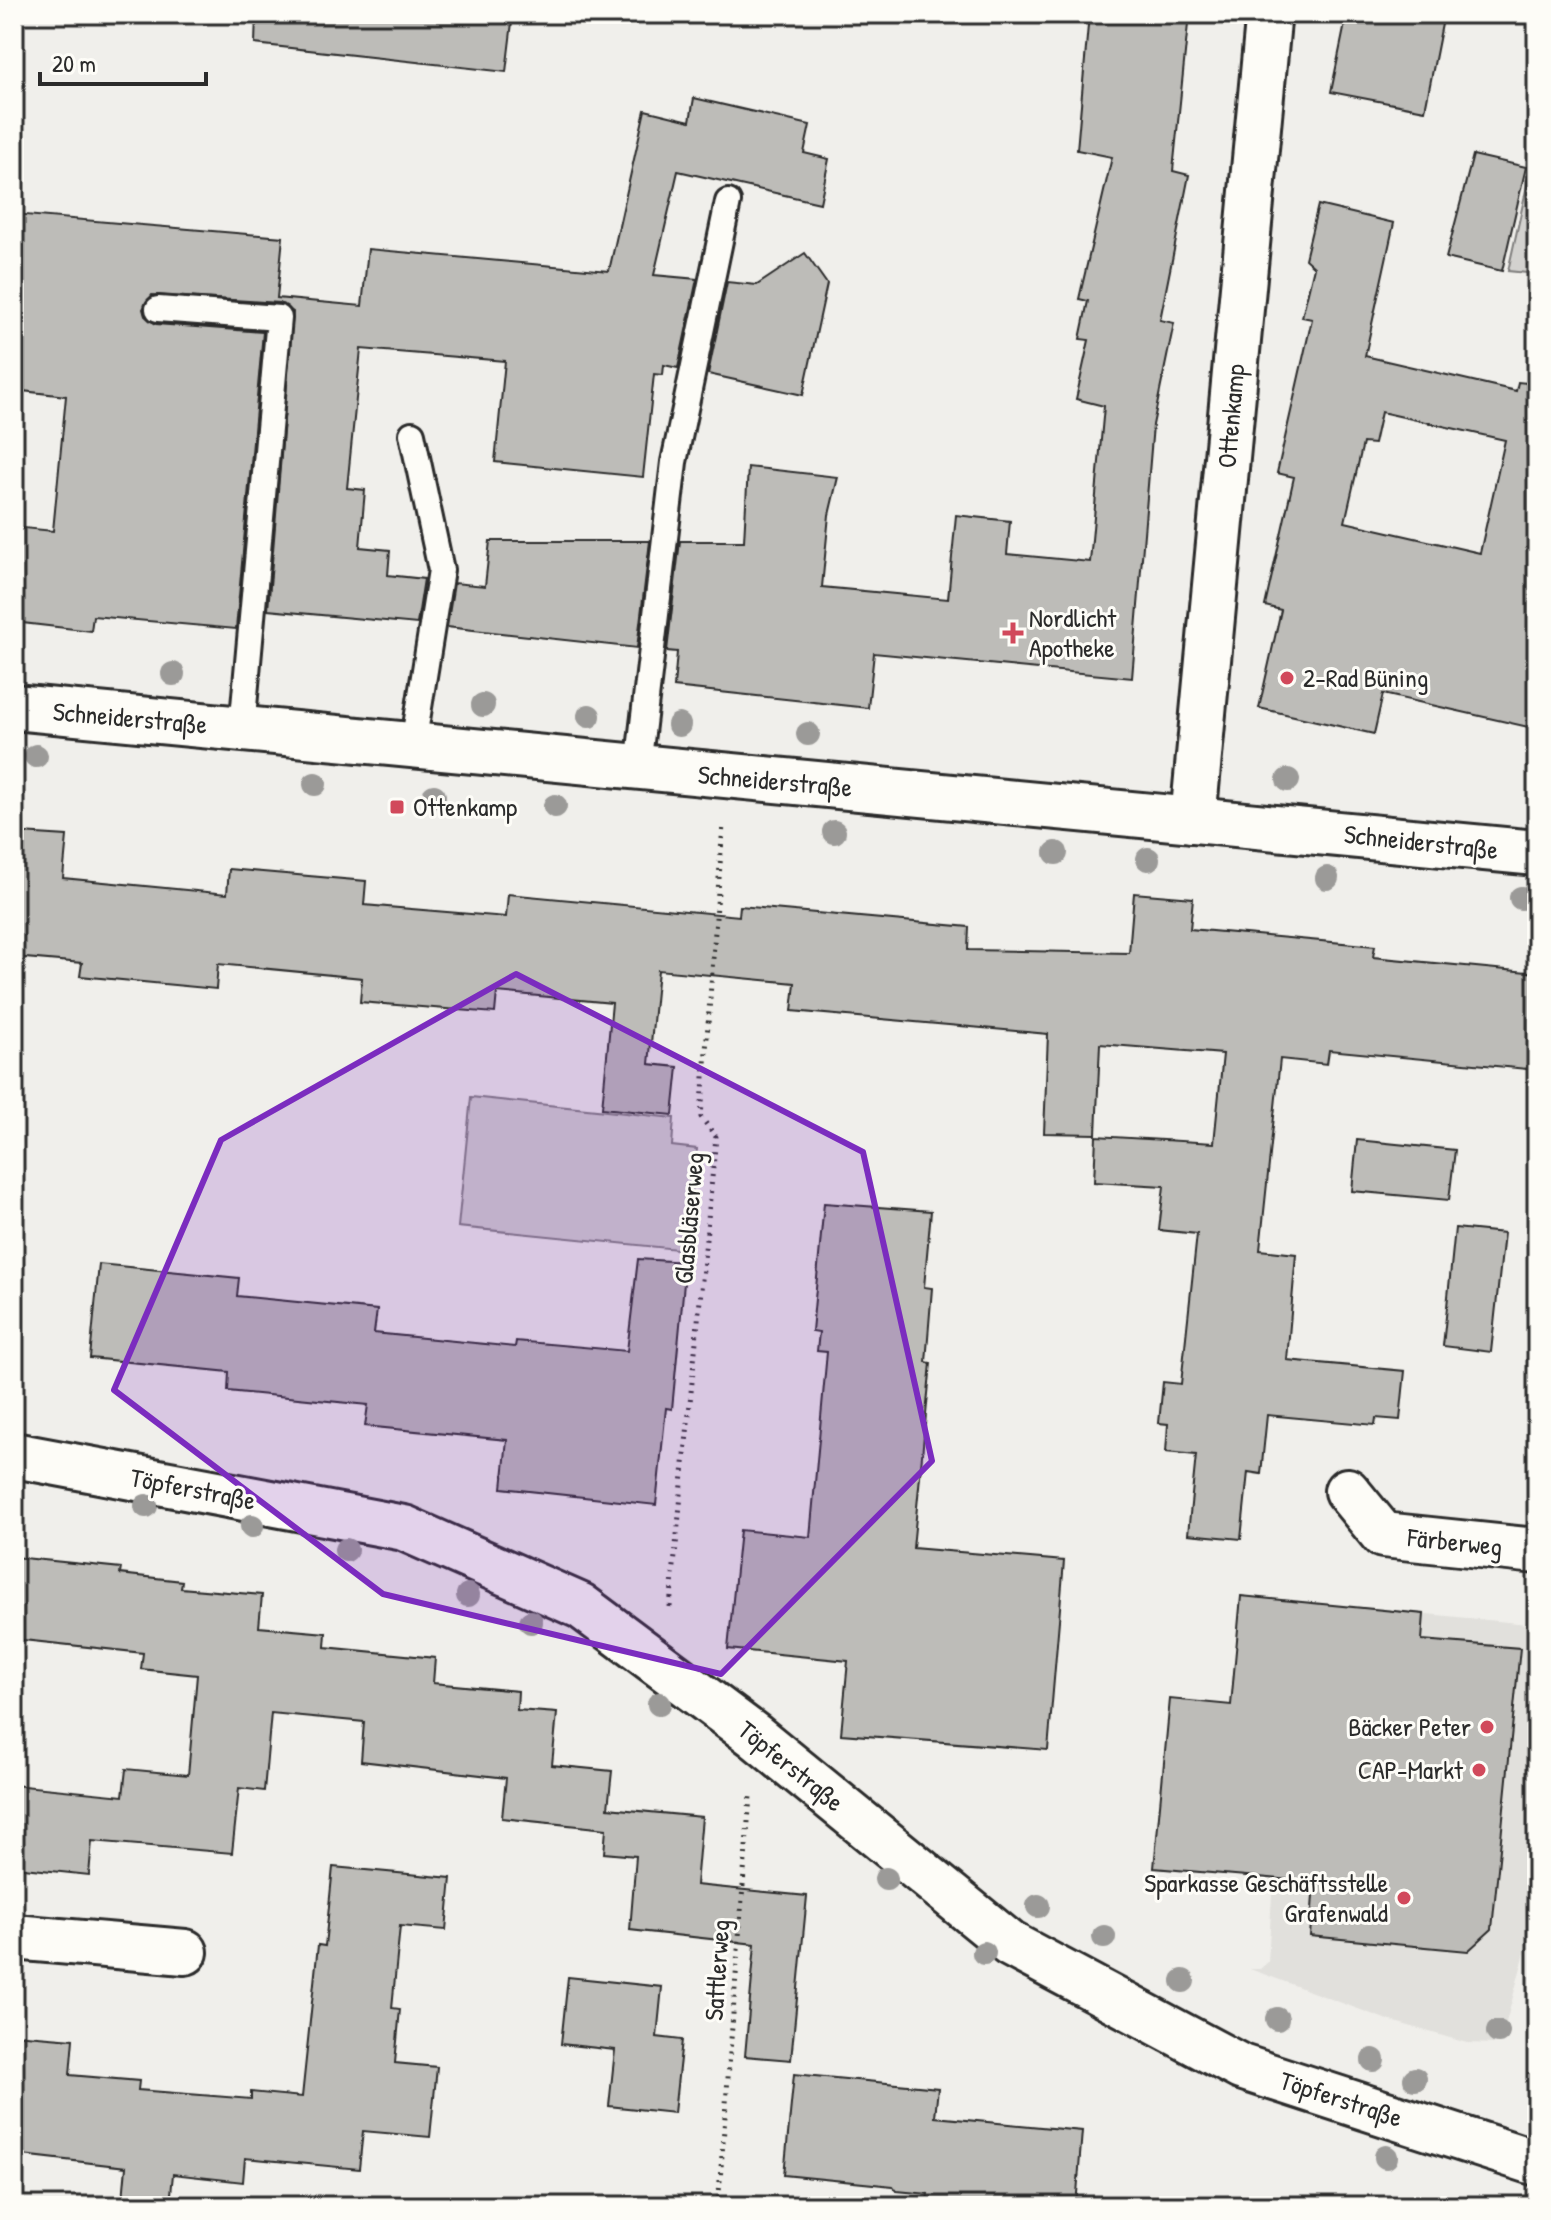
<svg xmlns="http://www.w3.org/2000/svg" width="1551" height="2220" viewBox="0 0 1551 2220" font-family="'Patrick Hand',sans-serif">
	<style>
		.built { fill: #e1e0dc }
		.green { fill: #d3d2cf; stroke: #7f7e7d; stroke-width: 2 }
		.building { fill: #bdbcb8; stroke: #2b2b2b; stroke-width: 2; fill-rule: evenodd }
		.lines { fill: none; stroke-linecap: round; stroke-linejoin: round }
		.lane-casing { stroke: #2b2b2b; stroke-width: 30 }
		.street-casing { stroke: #2b2b2b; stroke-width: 50 }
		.secondary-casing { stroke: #2b2b2b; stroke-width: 50 }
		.path { stroke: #2b2b2b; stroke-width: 5; stroke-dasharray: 2 6; stroke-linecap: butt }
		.lane { stroke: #fdfcf7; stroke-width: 24 }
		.street { stroke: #fdfcf7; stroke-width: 44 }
		.secondary { stroke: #fdfcf7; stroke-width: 44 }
		.tree { fill: #9b9a98 }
		.marked { fill: #7b2cbf; fill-opacity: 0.2; stroke: #7b2cbf; stroke-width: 6; stroke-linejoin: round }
		.poi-dot { fill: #d1495b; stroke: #fdfcf7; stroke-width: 3 }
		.labels { text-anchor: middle; stroke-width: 6; stroke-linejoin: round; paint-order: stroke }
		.street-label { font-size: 26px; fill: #2b2b2b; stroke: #fdfcf7 }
		.poi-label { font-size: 26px; fill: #2b2b2b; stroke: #fdfcf7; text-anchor: start }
	</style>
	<rect width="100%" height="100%" fill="#f0efeb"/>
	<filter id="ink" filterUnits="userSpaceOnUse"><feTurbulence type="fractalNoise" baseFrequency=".0125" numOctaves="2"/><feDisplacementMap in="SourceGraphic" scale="16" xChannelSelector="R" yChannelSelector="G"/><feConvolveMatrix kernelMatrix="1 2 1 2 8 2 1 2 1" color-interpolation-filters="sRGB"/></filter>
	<g filter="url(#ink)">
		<!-- built -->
		<path class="built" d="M 1407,1612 L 1537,1625 L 1537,1908 L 1501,2041 L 1496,2044 L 1467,2043 L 1385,2019 L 1250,1969 L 1260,1969 L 1268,1962 L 1273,1878 L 1392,1774 Z"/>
		<!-- green -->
		<g class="green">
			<path d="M 1537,141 L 1537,274 L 1508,271 Z"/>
			<path d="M 471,1097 L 674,1118 L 672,1146 L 697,1149 L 687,1250 L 458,1227 Z"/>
		</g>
		<!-- building -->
		<g class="building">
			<path d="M 256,14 L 513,14 L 506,72 L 255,44 Z"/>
			<path d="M 1089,14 L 1189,14 L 1173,171 L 1189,175 L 1160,320 L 1174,323 L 1153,425 L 1132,678 L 874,653 L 868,708 L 674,687 L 677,652 L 667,651 L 680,541 L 744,541 L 748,467 L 838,477 L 829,515 L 822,587 L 948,599 L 956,515 L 1010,521 L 1007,554 L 1090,562 L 1104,406 L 1076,399 L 1089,340 L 1080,339 L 1088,301 L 1079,299 L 1112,157 L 1077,150 Z"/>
			<path d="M 1347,14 L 1416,14 L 1443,19 L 1425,110 L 1331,92 Z"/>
			<path d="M 694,98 L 810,125 L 804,153 L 829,159 L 820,203 L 678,171 L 654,275 L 697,279 L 678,368 L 664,365 L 663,375 L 654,374 L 643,477 L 495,462 L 505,361 L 361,349 L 347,488 L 365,490 L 360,547 L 390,550 L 388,575 L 424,579 L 417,624 L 268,610 L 293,312 L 280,303 L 152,295 L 143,309 L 145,316 L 156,324 L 263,332 L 236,629 L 93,616 L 91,631 L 14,622 L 14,527 L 53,531 L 66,396 L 14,390 L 14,214 L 283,237 L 277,298 L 362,306 L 368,249 L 609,271 L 645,110 L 690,121 Z"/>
			<path d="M 1473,155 L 1526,167 L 1502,271 L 1446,258 Z"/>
			<path d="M 1318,205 L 1394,223 L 1365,356 L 1516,391 L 1518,382 L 1537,384 L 1537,729 L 1383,694 L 1374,734 L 1259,708 L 1281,610 L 1265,606 L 1294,477 L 1277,473 L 1312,319 L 1302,317 L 1314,267 L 1305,259 ZM 1381,412 L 1505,440 L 1480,553 L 1345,522 L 1363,443 L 1374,444 Z"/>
			<path d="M 805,253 L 827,284 L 803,395 L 708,374 L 727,282 L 757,285 Z"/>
			<path d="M 490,541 L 650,541 L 637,648 L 447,627 L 454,583 L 485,586 Z"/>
			<path d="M 21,833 L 67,836 L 63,878 L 227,894 L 229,869 L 366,881 L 364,905 L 506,917 L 508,894 L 739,916 L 740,906 L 969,927 L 968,950 L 1129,953 L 1134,893 L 1193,898 L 1190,929 L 1375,946 L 1373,957 L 1537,973 L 1537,1070 L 1329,1050 L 1327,1064 L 1280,1059 L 1260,1250 L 1296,1254 L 1287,1360 L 1405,1371 L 1400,1420 L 1376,1418 L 1375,1425 L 1267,1415 L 1261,1474 L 1248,1472 L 1241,1539 L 1188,1534 L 1196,1455 L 1166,1452 L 1168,1424 L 1159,1423 L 1163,1382 L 1181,1384 L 1197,1234 L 1159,1230 L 1164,1186 L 1094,1182 L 1096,1136 L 1214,1143 L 1223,1054 L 1100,1044 L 1096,1134 L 1044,1133 L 1048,1034 L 792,1011 L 795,983 L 658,970 L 649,1064 L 678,1067 L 673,1115 L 602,1108 L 612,1003 L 497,992 L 495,1013 L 360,1002 L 362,978 L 218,964 L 216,989 L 80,976 L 82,963 L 14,957 L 14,905 Z"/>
			<path d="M 1357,1140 L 1455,1150 L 1449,1200 L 1352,1191 Z"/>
			<path d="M 824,1203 L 931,1211 L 924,1287 L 932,1288 L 926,1362 L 931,1363 L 913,1548 L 1064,1561 L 1048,1750 L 841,1734 L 848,1661 L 728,1649 L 740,1530 L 810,1537 L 827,1352 L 817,1351 L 819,1332 L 812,1331 Z"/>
			<path d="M 1455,1228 L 1504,1233 L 1491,1352 L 1443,1346 Z"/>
			<path d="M 638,1259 L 686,1262 L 672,1409 L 666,1408 L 656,1505 L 502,1488 L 507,1440 L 365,1426 L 368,1405 L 228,1391 L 229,1372 L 90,1358 L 99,1264 L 239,1278 L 237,1296 L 377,1310 L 374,1333 L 515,1347 L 516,1341 L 627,1351 Z"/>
			<path d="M 14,1557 L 121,1568 L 120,1574 L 182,1581 L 181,1588 L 262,1595 L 259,1627 L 326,1633 L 325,1647 L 435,1658 L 433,1683 L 518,1691 L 517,1710 L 557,1713 L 552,1765 L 612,1771 L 608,1808 L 702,1817 L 696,1885 L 807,1896 L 791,2060 L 745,2056 L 755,1944 L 630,1930 L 636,1856 L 604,1853 L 606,1829 L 502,1818 L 506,1778 L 361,1761 L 364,1722 L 271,1713 L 264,1791 L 239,1788 L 232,1853 L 92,1841 L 89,1875 L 14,1867 L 14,1785 L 123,1796 L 126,1769 L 188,1775 L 197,1675 L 141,1669 L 143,1653 L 14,1639 Z"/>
			<path d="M 1241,1596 L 1424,1614 L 1422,1640 L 1520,1648 L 1492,1929 L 1468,1951 L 1310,1936 L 1314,1882 L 1154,1868 L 1170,1699 L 1231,1705 Z"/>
			<path d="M 333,1867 L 451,1878 L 446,1930 L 400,1926 L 392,2008 L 400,2009 L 395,2063 L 437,2067 L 430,2137 L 363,2131 L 359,2169 L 245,2158 L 243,2182 L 173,2174 L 170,2204 L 123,2199 L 126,2167 L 14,2154 L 18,2092 L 14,2092 L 14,2034 L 73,2039 L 70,2075 L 139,2081 L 138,2090 L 251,2099 L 251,2092 L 302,2097 L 318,1945 L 325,1946 Z"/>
			<path d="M 568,1977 L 662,1987 L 657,2037 L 682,2040 L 674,2113 L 609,2106 L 615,2050 L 561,2044 Z"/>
			<path d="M 794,2074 L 938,2088 L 935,2117 L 1082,2131 L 1076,2206 L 926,2206 L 928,2194 L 897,2191 L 893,2186 L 784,2175 Z"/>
		</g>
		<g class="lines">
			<!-- lane casing -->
			<g class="lane-casing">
				<g id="lane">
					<path d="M 158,309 L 279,318 L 242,729"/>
					<path d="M 412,434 L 441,570 L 413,745"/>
					<path d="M 638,767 L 674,462 L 728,202"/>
				</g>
			</g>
			<!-- street casing -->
			<g class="street-casing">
				<g id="street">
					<path d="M 1193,820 L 1268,21 L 1262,14"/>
					<path d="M 14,1455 L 404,1528 L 581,1606 L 755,1736 L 1010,1944 L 1241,2067 L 1537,2163"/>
					<path d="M 1347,1491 L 1383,1535 L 1537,1551"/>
					<path d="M 14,1937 L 185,1952"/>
				</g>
			</g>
			<!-- secondary casing -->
			<g class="secondary-casing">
				<path id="secondary" d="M 14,707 L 1537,853"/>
			</g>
			<!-- path -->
			<g class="path">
				<path d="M 670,1607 L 716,1137 L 701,1117 L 723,825"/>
				<path d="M 718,2206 L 750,1796"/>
			</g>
			<!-- lane -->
			<use href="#lane" class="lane"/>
			<!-- street -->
			<use href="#street" class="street"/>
			<!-- secondary -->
			<use href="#secondary" class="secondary"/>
		</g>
		<!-- trees -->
		<g class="tree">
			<circle cx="173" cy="674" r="12"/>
			<circle cx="483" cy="705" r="12"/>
			<circle cx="589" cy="716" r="12"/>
			<circle cx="679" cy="725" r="12"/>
			<circle cx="808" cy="734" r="12"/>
			<circle cx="36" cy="756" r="12"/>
			<circle cx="1288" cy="780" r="12"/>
			<circle cx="315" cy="784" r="12"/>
			<circle cx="434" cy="796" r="12"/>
			<circle cx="555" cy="806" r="12"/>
			<circle cx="834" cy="832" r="12"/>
			<circle cx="1056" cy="853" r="12"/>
			<circle cx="1148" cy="859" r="12"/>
			<circle cx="1327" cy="878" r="12"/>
			<circle cx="1521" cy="898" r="12"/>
			<circle cx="146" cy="1506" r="12"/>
			<circle cx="252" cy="1526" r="12"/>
			<circle cx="346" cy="1550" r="12"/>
			<circle cx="468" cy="1595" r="12"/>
			<circle cx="531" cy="1622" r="12"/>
			<circle cx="659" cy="1704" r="12"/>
			<circle cx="886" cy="1879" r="12"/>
			<circle cx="1038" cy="1906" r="12"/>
			<circle cx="1104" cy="1937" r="12"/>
			<circle cx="984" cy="1953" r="12"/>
			<circle cx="1183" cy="1981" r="12"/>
			<circle cx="1277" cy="2019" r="12"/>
			<circle cx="1498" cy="2032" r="12"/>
			<circle cx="1373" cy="2060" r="12"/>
			<circle cx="1415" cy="2079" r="12"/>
			<circle cx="1386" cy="2157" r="12"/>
		</g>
	</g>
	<!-- marked area -->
	<path class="marked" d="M 516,974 L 863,1152 L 932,1461 L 721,1674 L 383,1594 L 114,1390 L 221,1140 Z"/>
	<!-- markers -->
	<g class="poi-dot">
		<path d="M1009 621h8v8h8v8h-8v8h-8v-8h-8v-8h8z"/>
		<circle cx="1287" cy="678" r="8"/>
		<rect x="389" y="799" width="16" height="16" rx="4"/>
		<circle cx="1487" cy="1727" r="8"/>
		<circle cx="1479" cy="1770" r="8"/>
		<circle cx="1404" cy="1898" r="8"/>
	</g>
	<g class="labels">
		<!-- street labels -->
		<g class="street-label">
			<text transform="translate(1231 416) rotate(-85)" y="9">Ottenkamp</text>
			<text transform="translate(130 718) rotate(5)" y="9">Schneiderstraße</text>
			<text transform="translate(775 781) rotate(5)" y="9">Schneiderstraße</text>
			<text transform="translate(1421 842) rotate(6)" y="9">Schneiderstraße</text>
			<text transform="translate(689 1218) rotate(-85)" y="9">Glasbläserweg</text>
			<text transform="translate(193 1489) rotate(11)" y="9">Töpferstraße</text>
			<text transform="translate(1455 1542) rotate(6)" y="9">Färberweg</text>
			<text transform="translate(791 1766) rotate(39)" y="9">Töpferstraße</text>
			<text transform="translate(717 1970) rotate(-86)" y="9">Sattlerweg</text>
			<text transform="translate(1341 2099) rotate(18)" y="9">Töpferstraße</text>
		</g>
		<!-- poi labels -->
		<g class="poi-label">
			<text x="1029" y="627">Nordlicht<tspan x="1029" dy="30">Apotheke</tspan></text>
			<text x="1303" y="687">2-Rad Büning</text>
			<text x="413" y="816">Ottenkamp</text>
			<text x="1471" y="1736" text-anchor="end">Bäcker Peter</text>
			<text x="1463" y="1779" text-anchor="end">CAP-Markt</text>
			<text x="1388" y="1892" text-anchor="end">Sparkasse Geschäftsstelle<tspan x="1388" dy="30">Grafenwald</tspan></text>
		</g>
	</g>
	<!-- margin -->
	<rect width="1551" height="2220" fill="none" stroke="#fdfcf7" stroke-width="48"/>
	<rect x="24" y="24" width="1503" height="2172" fill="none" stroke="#2b2b2b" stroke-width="3" filter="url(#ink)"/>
	<!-- scale -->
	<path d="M40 72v12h166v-12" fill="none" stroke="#2b2b2b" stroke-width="4"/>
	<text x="52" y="72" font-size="24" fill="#2b2b2b" stroke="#fdfcf7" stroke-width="6" paint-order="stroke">20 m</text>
</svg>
